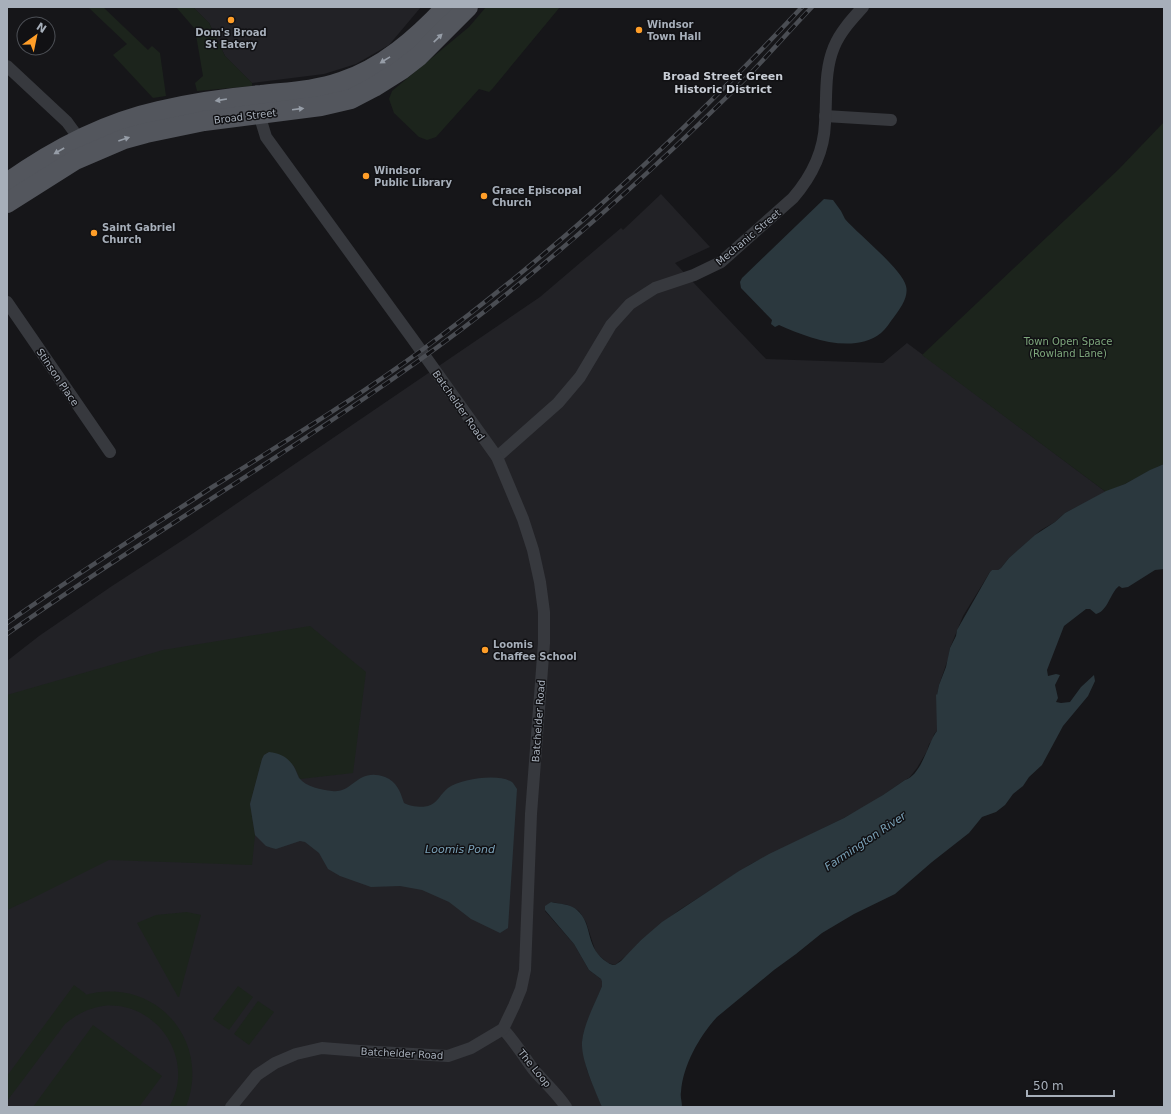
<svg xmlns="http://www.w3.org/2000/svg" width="1171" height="1114" viewBox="0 0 1171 1114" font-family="'DejaVu Sans',sans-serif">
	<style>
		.built { fill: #222226 }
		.green { fill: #1c241c }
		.water { fill: #2b383e }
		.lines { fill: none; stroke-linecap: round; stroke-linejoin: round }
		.street { stroke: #37393e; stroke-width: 12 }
		.primary { stroke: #53565d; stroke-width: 20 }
		.rail-casing { stroke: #4a4d53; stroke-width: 4.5 }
		.rail { stroke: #111114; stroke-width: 3; stroke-dasharray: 9; stroke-linecap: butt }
		.oneway { fill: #969da7 }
		.poi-dot { fill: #ff9e28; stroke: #111114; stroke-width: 1.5 }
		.labels { text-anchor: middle; stroke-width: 3; stroke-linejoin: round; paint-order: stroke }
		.poi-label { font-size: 10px; font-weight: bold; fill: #a7afba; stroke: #111114; text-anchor: start }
		.street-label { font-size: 10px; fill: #a7afba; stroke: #111114 }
		.park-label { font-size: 10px; fill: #7ea77c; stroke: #111114 }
		.neighbourhood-label { font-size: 11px; font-weight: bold; fill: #c8cdd5; stroke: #111114 }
		.water-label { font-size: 11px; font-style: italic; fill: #7ba2b8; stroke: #111114 }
	</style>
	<rect width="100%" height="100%" fill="#161619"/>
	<!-- built -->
	<g class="built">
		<path d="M 193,7 L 421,7 L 389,45 L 356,64 L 324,74 L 252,83 L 225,56 L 209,23 Z"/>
		<path d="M 661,194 L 710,247 L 675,263 L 766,359 L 883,363 L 907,343 L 1106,492 L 1065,513 L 1055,522 L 1041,530 L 1009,558 L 1001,568 L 998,570 L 992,570 L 990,572 L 963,616 L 950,648 L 948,659 L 939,685 L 937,695 L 937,731 L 934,734 L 933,740 L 929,744 L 927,751 L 917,768 L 909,778 L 905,780 L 873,802 L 844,818 L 751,864 L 678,911 L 641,940 L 631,952 L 615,965 L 608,963 L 596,953 L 586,922 L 579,911 L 568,905 L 551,902 L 545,911 L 574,944 L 589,970 L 601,979 L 602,982 L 602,986 L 587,1024 L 582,1044 L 587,1070 L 602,1107 L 7,1107 L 7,661 L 39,636 L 112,586 L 186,538 L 540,297 L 621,228 L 623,230 Z"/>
	</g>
	<!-- green -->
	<g class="green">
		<path d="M 88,7 L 103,7 L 148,50 L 152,46 L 160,53 L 166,96 L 153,98 L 113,55 L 127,44 Z"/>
		<path d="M 176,7 L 193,7 L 209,23 L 225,56 L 252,83 L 252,86 L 197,91 L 195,83 L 203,76 L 195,29 Z"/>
		<path d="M 486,7 L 560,7 L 493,88 L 489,92 L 479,89 L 436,137 L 427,140 L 419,137 L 394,113 L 389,99 L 392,91 L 469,27 Z"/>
		<path d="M 1164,122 L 1164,464 L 1155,468 L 1125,484 L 1106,492 L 922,355 L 1119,169 Z"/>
		<path d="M 310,626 L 366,672 L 353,773 L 300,779 L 294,766 L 269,752 L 264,755 L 262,759 L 250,804 L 255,835 L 252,865 L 109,860 L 33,898 L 7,910 L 7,695 L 163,650 Z"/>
		<path d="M 187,912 L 201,915 L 179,997 L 178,997 L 137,923 L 156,915 Z"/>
		<path d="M 74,985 L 86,994 L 85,995 C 155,976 212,1040 186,1107 L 169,1107 C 197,1060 157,1000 103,1006 C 88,1008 76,1015 65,1024 L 7,1101 L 7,1076 Z"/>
		<path d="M 238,986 L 253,997 L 229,1030 L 213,1019 Z"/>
		<path d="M 258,1001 L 274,1012 L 249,1045 L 234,1034 Z"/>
		<path d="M 93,1025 L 162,1076 L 139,1107 L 33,1107 Z"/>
	</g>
	<!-- water -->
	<g class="water">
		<path d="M 824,199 L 833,200 L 841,211 L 845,219 C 858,234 902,269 906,286 C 909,297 900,309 894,317 C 890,322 886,329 881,333 C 853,355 808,338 779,325 L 775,327 L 771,324 L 772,320 L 741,288 L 740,282 L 742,278 Z"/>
		<path d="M 1164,464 L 1164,569 L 1155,570 L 1128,587 L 1122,588 L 1119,586 C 1110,593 1108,611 1096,614 L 1090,609 L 1086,609 L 1064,626 L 1047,670 L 1048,676 L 1056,674 L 1060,675 L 1055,685 L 1058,698 L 1056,702 L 1061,703 L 1070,702 L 1081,687 L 1094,675 L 1095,681 L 1088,696 L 1063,726 L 1042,765 L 1029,777 L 1023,786 L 1013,794 L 1005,805 L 996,812 L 982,817 L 969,833 L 932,862 L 895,894 L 854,914 L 822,933 L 796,954 L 774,970 L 717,1017 C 699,1037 683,1065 681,1092 C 680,1096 682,1102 682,1107 L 602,1107 C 595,1090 581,1060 582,1042 C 584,1023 595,1004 602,986 L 602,982 L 601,979 L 589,970 L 574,944 L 545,910 L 545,906 L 551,902 C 559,904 571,904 577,910 C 593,924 585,945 604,960 C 608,963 611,965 615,965 L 621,961 L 641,940 L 662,922 L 739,871 L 769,854 L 844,818 L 883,795 L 905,780 C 922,775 928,742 937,731 L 936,694 L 937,695 L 939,685 L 946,667 L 950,648 L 956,636 L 957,630 L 990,572 L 992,570 L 998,570 L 1001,568 L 1009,558 L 1035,535 L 1055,522 L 1065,513 L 1106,491 L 1125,484 L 1150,470 Z"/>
		<path d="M 269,752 C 280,753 288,757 294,767 C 296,770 297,774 299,778 C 306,787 322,790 332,791 C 353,794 357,767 385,777 C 397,782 400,791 404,803 C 409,806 422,808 428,806 C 437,804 441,793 448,788 C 461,779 498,773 512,782 C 514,784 515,786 517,789 L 508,928 L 500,933 L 471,919 L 449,902 L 422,890 L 400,886 L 371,887 L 340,876 L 328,869 L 319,853 L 305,842 L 300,841 L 276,849 L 272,848 L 266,846 L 255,835 L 250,804 L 262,759 L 264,755 Z"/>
	</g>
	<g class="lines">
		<!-- street -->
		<g class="street">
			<path d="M 7,66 L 67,122 L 83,144"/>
			<path d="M 825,116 L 891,120"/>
			<path d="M 7,302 L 110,452"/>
			<path d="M 497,457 L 558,403 L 580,377 L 611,325 L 630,304 L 655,288 L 694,275 L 721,262 L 793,198 C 812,176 824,152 825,123 C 827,97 824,71 834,47 C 840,32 852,19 863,7"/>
			<path d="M 503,1029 C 514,1041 523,1055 533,1069 C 544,1082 557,1093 566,1107"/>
			<path d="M 231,1107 L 257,1075 L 275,1063 L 296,1054 L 322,1048 L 360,1051 L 448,1056 L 471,1048 L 503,1029 L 514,1006 L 521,989 L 525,970 L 531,814 L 544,643 L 544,612 L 540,582 L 533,550 L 523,519 L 497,457 L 412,338 L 266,137 L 259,114 L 259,109"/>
		</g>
		<!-- primary -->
		<g class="primary">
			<path d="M 7,183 C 52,151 105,123 159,111 C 192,103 227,98 261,95 C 287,92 316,91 341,82 C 383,68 417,38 446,7"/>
			<path d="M 7,203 L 75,160 L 124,139 L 146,133 L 204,121 L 321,106 L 351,99 L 374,87 L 401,70 L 419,56 L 468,7"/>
		</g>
		<!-- rail casing -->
		<g class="rail-casing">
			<g id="rail">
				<path d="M 7,623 C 75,575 145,531 214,486 C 286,441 358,397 426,347 C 563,246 686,131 802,7"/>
				<path d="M 7,634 C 140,540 282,458 414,364 C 535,278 645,179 749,75 C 770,53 791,29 812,7"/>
			</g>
		</g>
		<!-- rail -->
		<use href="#rail" class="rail"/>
	</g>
	<!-- one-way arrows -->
	<defs><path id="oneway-solid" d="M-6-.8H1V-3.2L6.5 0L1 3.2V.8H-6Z"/></defs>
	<g class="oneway">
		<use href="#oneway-solid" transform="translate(438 38) rotate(-44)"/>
		<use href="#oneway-solid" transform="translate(385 60) rotate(148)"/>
		<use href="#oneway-solid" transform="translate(221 100) rotate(171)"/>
		<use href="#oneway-solid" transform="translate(298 109) rotate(-7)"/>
		<use href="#oneway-solid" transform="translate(124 139) rotate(-19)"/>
		<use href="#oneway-solid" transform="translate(59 151) rotate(150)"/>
	</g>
	<!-- markers -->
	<g class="poi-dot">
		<circle cx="231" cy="20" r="4"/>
		<circle cx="639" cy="30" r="4"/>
		<circle cx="366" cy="176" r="4"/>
		<circle cx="484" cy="196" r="4"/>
		<circle cx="94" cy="233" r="4"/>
		<circle cx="485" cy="650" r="4"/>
	</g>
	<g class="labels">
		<!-- poi labels -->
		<g class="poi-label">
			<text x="647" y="28">Windsor<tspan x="647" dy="12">Town Hall</tspan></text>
			<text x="231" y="36" text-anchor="middle">Dom's Broad<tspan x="231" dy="12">St Eatery</tspan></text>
			<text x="374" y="174">Windsor<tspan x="374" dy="12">Public Library</tspan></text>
			<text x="492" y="194">Grace Episcopal<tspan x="492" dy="12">Church</tspan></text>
			<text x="102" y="231">Saint Gabriel<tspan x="102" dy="12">Church</tspan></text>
			<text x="493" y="648">Loomis<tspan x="493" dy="12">Chaffee School</tspan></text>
		</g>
		<!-- street labels -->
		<g class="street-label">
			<text transform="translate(245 116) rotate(-7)" y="4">Broad Street</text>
			<text transform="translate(748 237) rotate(-40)" y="4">Mechanic Street</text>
			<text transform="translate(58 377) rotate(56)" y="4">Stinson Place</text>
			<text transform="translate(459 405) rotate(55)" y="4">Batchelder Road</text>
			<text transform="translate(538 721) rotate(-86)" y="4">Batchelder Road</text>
			<text transform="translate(402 1053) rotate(3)" y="4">Batchelder Road</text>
			<text transform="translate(535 1068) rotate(51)" y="4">The Loop</text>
		</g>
		<!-- park labels -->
		<g class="park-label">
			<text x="1068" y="345">Town Open Space<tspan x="1068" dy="12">(Rowland Lane)</tspan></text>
		</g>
		<!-- neighbourhood labels -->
		<g class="neighbourhood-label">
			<text x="723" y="80">Broad Street Green<tspan x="723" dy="13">Historic District</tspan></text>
		</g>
		<!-- water labels -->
		<g class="water-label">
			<text transform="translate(865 841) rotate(-34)" y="4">Farmington River</text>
			<text x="460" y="853">Loomis Pond</text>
		</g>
	</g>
	<!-- border -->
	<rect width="1171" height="1114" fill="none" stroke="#a7afba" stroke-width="16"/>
	<!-- north arrow -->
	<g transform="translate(36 36) rotate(33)"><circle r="19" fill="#111114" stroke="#4d5056"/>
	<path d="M0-3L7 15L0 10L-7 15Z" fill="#ff9e28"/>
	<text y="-6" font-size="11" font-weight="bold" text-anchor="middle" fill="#a7afba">N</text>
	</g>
	<!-- scale -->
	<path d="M1027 1090v6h87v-6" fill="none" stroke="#a7afba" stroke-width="2"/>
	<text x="1033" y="1090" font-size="12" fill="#a7afba" stroke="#111114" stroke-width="3" paint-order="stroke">50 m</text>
</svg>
